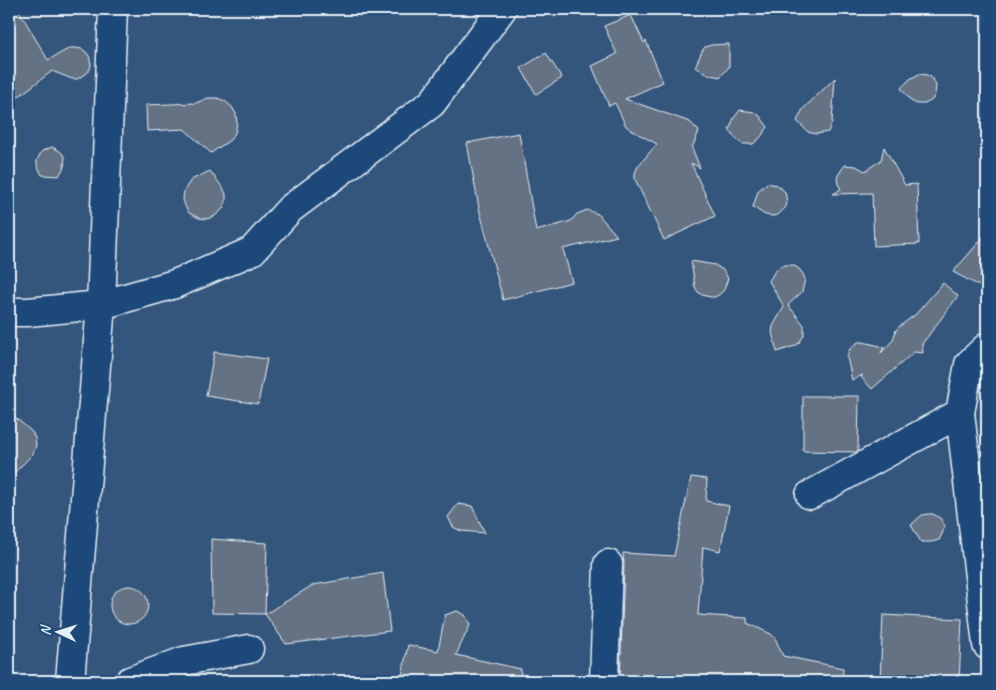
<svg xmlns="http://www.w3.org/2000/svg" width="996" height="690" viewBox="0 0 996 690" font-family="Caveat,sans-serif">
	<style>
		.building { fill: #657284; stroke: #e8f1f8 }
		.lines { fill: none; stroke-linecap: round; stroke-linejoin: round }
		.minor-casing { stroke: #e8f1f8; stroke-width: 31 }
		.minor { stroke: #1f4a7a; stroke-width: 28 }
	</style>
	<rect width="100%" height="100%" fill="#34567d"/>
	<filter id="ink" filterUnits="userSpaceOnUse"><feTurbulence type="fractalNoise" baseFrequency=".02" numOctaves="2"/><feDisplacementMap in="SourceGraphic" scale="10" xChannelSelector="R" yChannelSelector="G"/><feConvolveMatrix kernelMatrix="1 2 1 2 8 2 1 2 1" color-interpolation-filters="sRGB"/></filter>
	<g filter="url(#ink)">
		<!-- building -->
		<g class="building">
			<path d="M 9,9 L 18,9 L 48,60 L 70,48 L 76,48 L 82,49 L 86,52 L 89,56 L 91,64 L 90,69 L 86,74 L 77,79 L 72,79 L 52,71 L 9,104 Z"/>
			<path d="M 631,15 L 644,43 L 646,41 L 663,82 L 625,99 L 690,122 L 699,131 L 692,148 L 700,168 L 691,163 L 715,216 L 664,240 L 635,179 L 635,173 L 638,166 L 657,144 L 631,130 L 626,126 L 615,103 L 609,106 L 592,66 L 617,54 L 604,26 Z"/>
			<path d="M 729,44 L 729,67 L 720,77 L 710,75 L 695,67 L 702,51 L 705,47 L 711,45 Z"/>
			<path d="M 546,53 L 562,78 L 536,94 L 521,68 Z"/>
			<path d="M 919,74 L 927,75 L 931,77 L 934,81 L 936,86 L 935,94 L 933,99 L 929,102 L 924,104 L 917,104 L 911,101 L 901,88 L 910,79 Z"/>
			<path d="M 835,78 L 832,122 L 828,132 L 816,134 L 808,132 L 797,121 L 803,109 Z"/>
			<path d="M 208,98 L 217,98 L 225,101 L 232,107 L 236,114 L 237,123 L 235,133 L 230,140 L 211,153 L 184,129 L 147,131 L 146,105 L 196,103 Z"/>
			<path d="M 740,110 L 754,112 L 759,115 L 768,127 L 760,138 L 753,144 L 742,144 L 737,140 L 729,130 L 734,118 Z"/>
			<path d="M 519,133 L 536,231 L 571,221 L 577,214 L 587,210 L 598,214 L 617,236 L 563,249 L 572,282 L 503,300 L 479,208 L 467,143 Z"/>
			<path d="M 52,147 L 58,150 L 62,153 L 65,157 L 64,167 L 59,176 L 42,175 L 37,165 L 37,160 L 42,151 Z"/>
			<path d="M 884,147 L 905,185 L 917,184 L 919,244 L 874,246 L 872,193 L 833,194 L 841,189 L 838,184 L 837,179 L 838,175 L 845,165 L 856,166 L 865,171 L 881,160 Z"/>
			<path d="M 210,171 L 223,188 L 226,194 L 226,200 L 224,207 L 219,213 L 213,217 L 206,219 L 199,218 L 189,213 L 185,206 L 183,199 L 184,191 L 187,186 L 191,180 Z"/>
			<path d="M 767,183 L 777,185 L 785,192 L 787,202 L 786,207 L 778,215 L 773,216 L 765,215 L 753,207 L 758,191 Z"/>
			<path d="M 987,233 L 987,290 L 953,272 Z"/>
			<path d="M 691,261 L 715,265 L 723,270 L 728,278 L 724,290 L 720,294 L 715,297 L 710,297 L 702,295 L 698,292 L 695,287 Z"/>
			<path d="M 785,265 L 793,265 L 799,269 L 803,274 L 805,279 L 802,292 L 788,305 L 804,325 L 804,335 L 799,343 L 795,346 L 777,352 L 772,332 L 773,326 L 784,307 L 769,281 L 775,271 L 780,267 Z"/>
			<path d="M 943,283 L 958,296 L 922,344 L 923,353 L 914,352 L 872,389 L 861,377 L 863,375 L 852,380 L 847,357 L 849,350 L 858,342 L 863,342 L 884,347 L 881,353 L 893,340 L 896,330 L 900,326 L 916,314 Z"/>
			<path d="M 214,352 L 267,359 L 258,404 L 206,396 Z"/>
			<path d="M 803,396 L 859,396 L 858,451 L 857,452 L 803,451 Z"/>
			<path d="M 9,412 L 32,432 L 35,438 L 36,445 L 33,454 L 9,478 Z"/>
			<path d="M 691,477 L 707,479 L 706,501 L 729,506 L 720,551 L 703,547 L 698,615 L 747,618 L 747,623 L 771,634 L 775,638 L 783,656 L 843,668 L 842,681 L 620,681 L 624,565 L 623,553 L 674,556 Z"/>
			<path d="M 458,504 L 472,506 L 485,533 L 461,531 L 453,527 L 448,517 Z"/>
			<path d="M 928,514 L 933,514 L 940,518 L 945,526 L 942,534 L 939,540 L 931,542 L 921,542 L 911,525 L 922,515 Z"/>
			<path d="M 211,539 L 267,543 L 265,614 L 212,613 Z"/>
			<path d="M 383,573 L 390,631 L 286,644 L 265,614 L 313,585 Z"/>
			<circle cx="129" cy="605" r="19"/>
			<path d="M 457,611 L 465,615 L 470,625 L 456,655 L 521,669 L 520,681 L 401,681 L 408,645 L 438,651 L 445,615 Z"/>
			<path d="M 883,615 L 962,619 L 959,681 L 880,681 Z"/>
		</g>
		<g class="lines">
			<!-- minor casing -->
			<g class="minor-casing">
				<g id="minor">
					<path d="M 9,312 L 28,312 L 101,305 L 175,284 L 252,251 L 290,209 L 432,103 L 502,9"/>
					<path d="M 960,413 L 969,364 L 987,347"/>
					<path d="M 810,495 L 960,413 L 987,645"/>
					<path d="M 70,681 L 101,305 L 113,9"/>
					<path d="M 130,681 L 184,661 L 249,649"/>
					<path d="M 604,681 L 608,564"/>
				</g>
			</g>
			<!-- minor -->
			<use href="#minor" class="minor"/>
		</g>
	</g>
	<!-- margin -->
	<rect width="996" height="690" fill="none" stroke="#1f4a7a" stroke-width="30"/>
	<rect x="15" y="15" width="966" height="660" fill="none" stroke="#e8f1f8" stroke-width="2" filter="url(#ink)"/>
	<!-- north arrow -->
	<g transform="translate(58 632) rotate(274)" stroke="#1f4a7a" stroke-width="4" paint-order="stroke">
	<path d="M0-4L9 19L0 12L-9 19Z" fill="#e8f1f8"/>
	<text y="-8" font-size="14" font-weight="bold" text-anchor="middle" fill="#e8f1f8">N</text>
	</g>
</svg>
